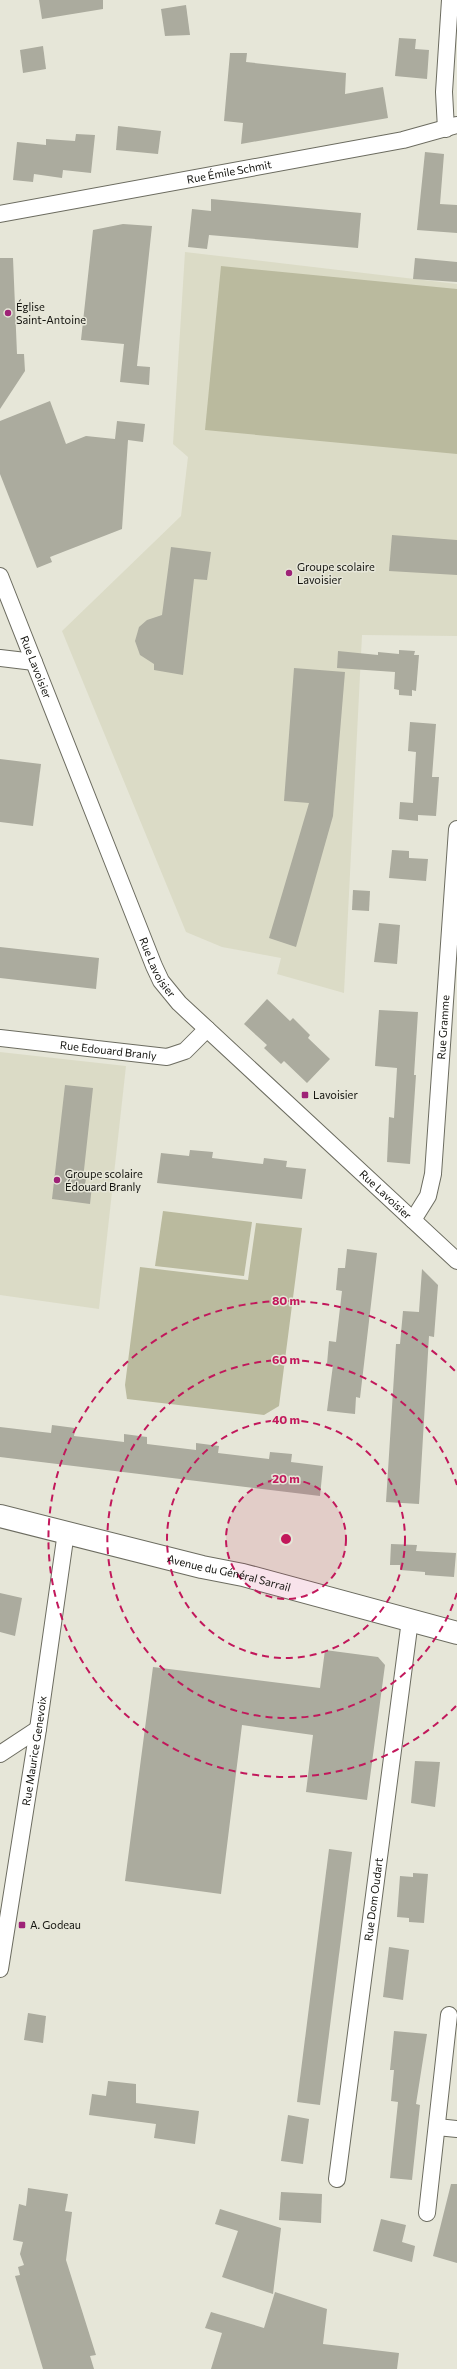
<svg xmlns="http://www.w3.org/2000/svg" width="457" height="2369" viewBox="0 0 457 2369" font-family="Commissioner,sans-serif">
	<style>
		.built { fill: #dbdbc6 }
		.green { fill: #baba9e }
		.building { fill: #abab9e }
		.lines { fill: none; stroke-linecap: round; stroke-linejoin: round }
		.street-casing { stroke: #6c6c60; stroke-width: 18 }
		.secondary-casing { stroke: #6c6c60; stroke-width: 24 }
		.street { stroke: #fff; stroke-width: 16 }
		.secondary { stroke: #fff; stroke-width: 22 }
		.ring { fill: none; stroke: #c2185b; stroke-width: 2; stroke-dasharray: 7 5 }
		.poi-dot { fill: #9e2277; stroke: #e6e6d8; stroke-width: 1.5 }
		.labels { text-anchor: middle; stroke-width: 3; stroke-linejoin: round; paint-order: stroke }
		.street-label { font-size: 11px; fill: #13130e; stroke: #e6e6d8 }
		.poi-label { font-size: 11px; fill: #13130e; stroke: #e6e6d8; text-anchor: start }
		.centre { fill: #c2185b; stroke: #e6e6d8; stroke-width: 2 }
		.ring-label { font-size: 12px; text-anchor: middle; font-weight: bold; fill: #c2185b; stroke: #e6e6d8; stroke-width: 3; stroke-linejoin: round; paint-order: stroke }
	</style>
	<rect width="100%" height="100%" fill="#e6e6d8"/>
	<!-- built -->
	<g class="built">
		<path d="M 185,252 L 457,284 L 457,636 L 362,635 L 344,993 L 277,974 L 281,958 L 222,947 L 186,932 L 62,631 L 181,516 L 188,457 L 173,444 Z"/>
		<path d="M 0,1052 L 126,1066 L 99,1309 L 0,1295 Z"/>
	</g>
	<!-- green -->
	<g class="green">
		<path d="M 221,266 L 457,289 L 457,454 L 205,430 Z"/>
		<path d="M 163,1211 L 252,1222 L 244,1276 L 155,1266 Z"/>
		<path d="M 256,1223 L 302,1228 L 279,1406 L 264,1415 L 127,1399 L 125,1385 L 140,1267 L 248,1280 Z"/>
	</g>
	<!-- building -->
	<g class="building">
		<path d="M 39,0 L 103,0 L 103,9 L 42,19 Z"/>
		<path d="M 186,5 L 190,35 L 165,36 L 161,9 Z"/>
		<path d="M 399,38 L 416,39 L 415,49 L 429,50 L 427,79 L 395,76 Z"/>
		<path d="M 43,46 L 46,69 L 23,73 L 20,50 Z"/>
		<path d="M 230,53 L 247,53 L 246,62 L 346,73 L 345,94 L 383,87 L 388,118 L 241,144 L 243,123 L 224,121 Z"/>
		<path d="M 118,126 L 161,131 L 158,154 L 116,150 Z"/>
		<path d="M 76,134 L 95,135 L 91,173 L 63,170 L 62,178 L 34,174 L 33,182 L 13,180 L 17,142 L 46,145 L 46,139 L 75,141 Z"/>
		<path d="M 425,152 L 444,154 L 440,204 L 457,205 L 457,233 L 417,230 Z"/>
		<path d="M 211,199 L 361,213 L 358,248 L 209,235 L 207,249 L 188,247 L 192,209 L 211,211 Z"/>
		<path d="M 123,224 L 152,226 L 137,366 L 150,367 L 149,385 L 120,382 L 124,344 L 81,340 L 93,230 Z"/>
		<path d="M 0,258 L 13,258 L 17,354 L 24,354 L 25,371 L 0,409 Z"/>
		<path d="M 415,258 L 457,262 L 457,282 L 413,279 Z"/>
		<path d="M 50,401 L 66,444 L 86,436 L 115,439 L 117,421 L 145,424 L 143,442 L 128,440 L 122,529 L 50,557 L 52,562 L 37,568 L 0,474 L 0,421 Z"/>
		<path d="M 392,535 L 457,540 L 457,575 L 389,571 Z"/>
		<path d="M 171,547 L 211,552 L 207,580 L 194,579 L 183,675 L 154,670 L 154,664 L 140,655 L 135,641 L 139,627 L 147,620 L 162,615 Z"/>
		<path d="M 399,650 L 415,651 L 414,655 L 419,655 L 416,691 L 412,690 L 412,696 L 399,695 L 399,690 L 394,689 L 395,672 L 337,668 L 338,651 L 378,655 L 378,652 L 399,654 Z"/>
		<path d="M 294,668 L 345,672 L 333,816 L 296,947 L 269,938 L 309,803 L 284,801 Z"/>
		<path d="M 410,722 L 436,724 L 432,777 L 439,777 L 436,816 L 418,815 L 418,821 L 399,819 L 400,802 L 413,803 L 416,752 L 408,751 Z"/>
		<path d="M 0,759 L 41,764 L 33,826 L 0,822 Z"/>
		<path d="M 392,850 L 409,851 L 409,858 L 428,859 L 426,881 L 389,878 Z"/>
		<path d="M 353,890 L 370,891 L 369,911 L 352,910 Z"/>
		<path d="M 379,923 L 400,925 L 397,964 L 374,962 Z"/>
		<path d="M 0,947 L 99,958 L 96,989 L 0,978 Z"/>
		<path d="M 267,999 L 290,1021 L 293,1018 L 310,1035 L 308,1038 L 330,1059 L 307,1083 L 284,1061 L 281,1064 L 264,1048 L 267,1045 L 244,1024 Z"/>
		<path d="M 379,1010 L 418,1012 L 414,1075 L 416,1075 L 410,1164 L 387,1162 L 389,1117 L 394,1118 L 397,1068 L 375,1066 Z"/>
		<path d="M 65,1085 L 93,1088 L 83,1179 L 86,1179 L 85,1184 L 92,1185 L 90,1204 L 52,1199 Z"/>
		<path d="M 190,1150 L 213,1152 L 212,1158 L 263,1164 L 264,1158 L 287,1161 L 286,1167 L 306,1169 L 302,1199 L 157,1183 L 161,1153 L 189,1156 Z"/>
		<path d="M 347,1249 L 377,1253 L 360,1398 L 356,1397 L 355,1414 L 327,1411 L 333,1365 L 327,1364 L 329,1341 L 336,1342 L 342,1291 L 336,1290 L 338,1268 L 345,1268 Z"/>
		<path d="M 422,1269 L 438,1285 L 434,1337 L 429,1336 L 419,1504 L 386,1502 L 396,1344 L 400,1344 L 403,1311 L 419,1312 Z"/>
		<path d="M 52,1425 L 75,1428 L 74,1436 L 124,1442 L 124,1434 L 147,1437 L 147,1444 L 196,1450 L 196,1443 L 219,1446 L 218,1453 L 269,1459 L 270,1452 L 292,1454 L 291,1462 L 323,1466 L 320,1496 L 0,1457 L 0,1427 L 51,1433 Z"/>
		<path d="M 391,1544 L 417,1545 L 416,1551 L 456,1553 L 454,1577 L 425,1575 L 425,1572 L 400,1570 L 400,1565 L 390,1565 Z"/>
		<path d="M 0,1593 L 22,1598 L 15,1636 L 0,1632 Z"/>
		<path d="M 325,1650 L 378,1657 L 385,1665 L 367,1800 L 306,1792 L 313,1735 L 242,1725 L 221,1894 L 125,1881 L 153,1667 L 320,1688 Z"/>
		<path d="M 415,1761 L 440,1762 L 435,1807 L 411,1803 Z"/>
		<path d="M 329,1849 L 352,1852 L 320,2105 L 297,2102 Z"/>
		<path d="M 413,1873 L 428,1874 L 424,1923 L 409,1922 L 409,1918 L 397,1917 L 400,1876 L 413,1877 Z"/>
		<path d="M 389,1947 L 409,1950 L 403,2000 L 383,1997 Z"/>
		<path d="M 28,2013 L 46,2016 L 43,2043 L 24,2040 Z"/>
		<path d="M 394,2031 L 427,2034 L 416,2104 L 420,2105 L 412,2180 L 390,2178 L 398,2102 L 391,2101 L 394,2070 L 390,2070 Z"/>
		<path d="M 108,2081 L 136,2084 L 136,2103 L 199,2111 L 195,2144 L 154,2138 L 156,2124 L 89,2115 L 92,2094 L 106,2096 Z"/>
		<path d="M 288,2115 L 309,2119 L 303,2164 L 281,2161 Z"/>
		<path d="M 451,2184 L 457,2184 L 457,2263 L 433,2256 Z"/>
		<path d="M 28,2188 L 68,2194 L 65,2211 L 72,2212 L 66,2260 L 96,2355 L 90,2356 L 94,2369 L 43,2369 L 15,2276 L 20,2275 L 18,2267 L 24,2265 L 20,2254 L 23,2242 L 13,2240 L 19,2204 L 26,2206 Z"/>
		<path d="M 281,2192 L 322,2194 L 321,2223 L 279,2220 Z"/>
		<path d="M 220,2209 L 281,2228 L 273,2294 L 222,2277 L 238,2231 L 215,2224 Z"/>
		<path d="M 381,2219 L 406,2225 L 402,2242 L 415,2246 L 412,2262 L 373,2251 Z"/>
		<path d="M 275,2292 L 327,2309 L 323,2344 L 399,2353 L 397,2369 L 211,2369 L 222,2333 L 205,2328 L 211,2312 L 264,2328 Z"/>
	</g>
	<g class="lines">
		<!-- street casing -->
		<g class="street-casing">
			<g id="street">
				<path d="M 446,129 L 444,92 L 450,0"/>
				<path id="s1" d="M 0,214 L 403,140 L 457,125"/>
				<path id="s2" d="M 0,576 L 154,966 L 161,981 L 179,1003 L 457,1261"/>
				<path d="M 0,658 L 34,662"/>
				<path id="s3" d="M 0,1038 L 167,1057 L 185,1051 L 207,1029"/>
				<path id="s4" d="M 413,1220 L 428,1196 L 433,1174 L 457,829"/>
				<path d="M 0,1754 L 38,1729"/>
				<path id="s5" d="M 0,1969 L 38,1729 L 66,1532"/>
				<path d="M 437,2127 L 457,2129"/>
				<path id="s6" d="M 337,2179 L 410,1620"/>
				<path d="M 427,2213 L 449,2015"/>
			</g>
		</g>
		<!-- secondary casing -->
		<g class="secondary-casing">
			<g id="secondary">
				<path id="s7" d="M 0,1516 L 202,1567 L 243,1575 L 457,1633"/>
			</g>
		</g>
		<!-- street -->
		<use href="#street" class="street"/>
		<!-- secondary -->
		<use href="#secondary" class="secondary"/>
	</g>
	<!-- distance rings -->
	<circle cx="286" cy="1539" r="60" fill="#c2185b" fill-opacity=".12"/>
	<g class="ring">
		<circle cx="286" cy="1539" r="60"/>
		<circle cx="286" cy="1539" r="119"/>
		<path d="M457 1593A179 179 0 1 1 457 1485"/>
		<path d="M456 1706A238 238 0 1 1 456 1372"/>
	</g>
	<!-- markers -->
	<g class="poi-dot">
		<circle cx="8" cy="313" r="4"/>
		<circle cx="289" cy="573" r="4"/>
		<rect x="301" y="1091" width="8" height="8" rx="2"/>
		<circle cx="57" cy="1180" r="4"/>
		<rect x="18" y="1921" width="8" height="8" rx="2"/>
	</g>
	<g class="labels">
		<!-- street labels -->
		<g class="street-label">
			<text dy="4" stroke="none"><textPath href="#s1" startOffset="233">Rue Émile Schmit</textPath></text>
			<text dy="4" stroke="none"><textPath href="#s2" startOffset="98">Rue Lavoisier</textPath></text>
			<text dy="4" stroke="none"><textPath href="#s2" startOffset="422">Rue Lavoisier</textPath></text>
			<text dy="4" stroke="none"><textPath href="#s4" startOffset="198">Rue Gramme</textPath></text>
			<text dy="4" stroke="none"><textPath href="#s3" startOffset="109">Rue Edouard Branly</textPath></text>
			<text dy="4" stroke="none"><textPath href="#s2" startOffset="746">Rue Lavoisier</textPath></text>
			<text dy="4" stroke="none"><textPath href="#s7" startOffset="236">Avenue du Général Sarrail</textPath></text>
			<text dy="4" stroke="none"><textPath href="#s5" startOffset="221">Rue Maurice Genevoix</textPath></text>
			<text dy="4" stroke="none"><textPath href="#s6" startOffset="282">Rue Dom Oudart</textPath></text>
		</g>
		<!-- poi labels -->
		<g class="poi-label">
			<text x="16" y="311">Église<tspan x="16" dy="13">Saint-Antoine</tspan></text>
			<text x="297" y="571">Groupe scolaire<tspan x="297" dy="13">Lavoisier</tspan></text>
			<text x="313" y="1099">Lavoisier</text>
			<text x="65" y="1178">Groupe scolaire<tspan x="65" dy="13">Édouard Branly</tspan></text>
			<text x="30" y="1929">A. Godeau</text>
		</g>
	</g>
	<circle cx="286" cy="1539" r="6" class="centre"/>
	<g class="ring-label">
		<text x="286" y="1305">80 m</text>
		<text x="286" y="1364">60 m</text>
		<text x="286" y="1424">40 m</text>
		<text x="286" y="1483">20 m</text>
	</g>
</svg>
